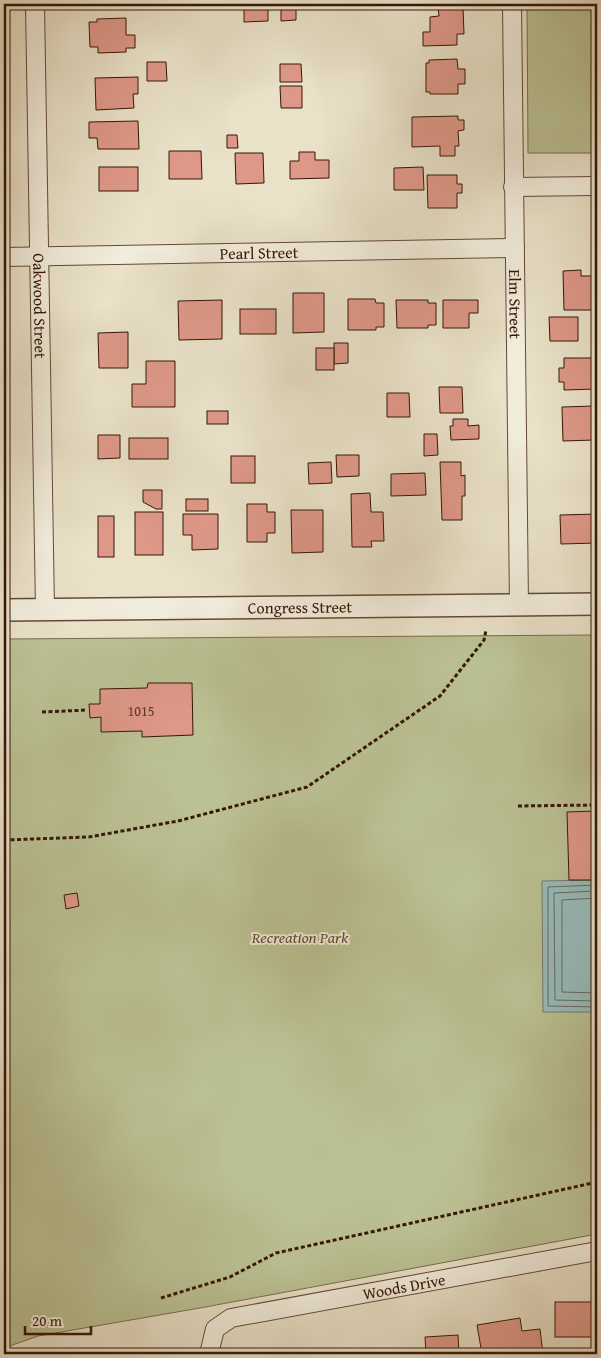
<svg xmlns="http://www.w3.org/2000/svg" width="601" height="1358" viewBox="0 0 601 1358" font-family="'Gentium Book Plus',serif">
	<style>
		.green { fill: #bbc193; stroke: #786c4d }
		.water { fill: #98bcbb; stroke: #717a73 }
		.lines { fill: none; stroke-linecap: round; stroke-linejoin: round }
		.shore { stroke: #676961; stroke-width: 1 }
		.building { fill: #de9888; stroke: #361607 }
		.minor-casing { stroke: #634937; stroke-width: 20 }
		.tertiary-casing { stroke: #634937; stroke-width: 24 }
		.path { stroke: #361607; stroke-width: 3; stroke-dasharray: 4 2.5; stroke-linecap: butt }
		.minor { stroke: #f1ecdb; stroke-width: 18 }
		.tertiary { stroke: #f1ecdb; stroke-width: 21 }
		.labels { text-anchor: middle; stroke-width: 4; stroke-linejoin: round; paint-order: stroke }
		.number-label { font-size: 14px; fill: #603627 }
		.street-label { font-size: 16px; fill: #361607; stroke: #f1ecdb }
		.park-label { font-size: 16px; font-style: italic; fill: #5e4931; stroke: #f1ecdb }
	</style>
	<rect width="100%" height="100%" fill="#e9e1c8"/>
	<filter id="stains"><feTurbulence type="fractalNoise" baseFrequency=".004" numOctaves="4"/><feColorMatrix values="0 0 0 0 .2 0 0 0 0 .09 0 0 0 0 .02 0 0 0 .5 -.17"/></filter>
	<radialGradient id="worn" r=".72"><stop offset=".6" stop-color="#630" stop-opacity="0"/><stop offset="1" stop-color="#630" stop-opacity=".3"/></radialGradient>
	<!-- green -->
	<g class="green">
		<path d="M 527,4 L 597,4 L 597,153 L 528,153 Z"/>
		<path d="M 597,635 L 597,1234 L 200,1308 L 38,1336 L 4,1348 L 4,639 Z"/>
	</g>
	<!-- water -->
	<path class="water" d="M 597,880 L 597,1012 L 543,1012 L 542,881 Z"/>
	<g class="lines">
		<!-- shore -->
		<g class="shore">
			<path d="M 597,885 L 548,887 L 548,1006 L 597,1007"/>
			<path d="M 597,891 L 554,893 L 555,1000 L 597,1001"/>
			<path d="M 597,898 L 562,900 L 562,992 L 597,993"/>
		</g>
	</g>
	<!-- building -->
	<g class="building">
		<path d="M 232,4 L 268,4 L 268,21 L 244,22 L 244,8 L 232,8 Z"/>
		<path d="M 281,4 L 312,4 L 296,4 L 296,20 L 281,21 Z"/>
		<path d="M 438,7 L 463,7 L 464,34 L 457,34 L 457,45 L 423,46 L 423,32 L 430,32 L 430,17 L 439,16 Z"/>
		<path d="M 126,18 L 126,35 L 135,35 L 135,48 L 126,48 L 126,52 L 98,53 L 98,47 L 90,47 L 89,22 L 97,22 L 97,19 Z"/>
		<path d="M 457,59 L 458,69 L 465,69 L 465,84 L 458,84 L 458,94 L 430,94 L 430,92 L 426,92 L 426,63 L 429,63 L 429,60 Z"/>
		<path d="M 147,62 L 166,62 L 167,81 L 147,81 Z"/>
		<path d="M 280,64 L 301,64 L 302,82 L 280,82 Z"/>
		<path d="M 138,77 L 138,94 L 133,94 L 134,108 L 96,110 L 95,78 Z"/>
		<path d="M 280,86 L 302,86 L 302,108 L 281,108 Z"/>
		<path d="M 458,116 L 458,120 L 464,120 L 464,130 L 458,131 L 459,146 L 455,146 L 455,156 L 440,156 L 440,146 L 412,147 L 412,117 Z"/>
		<path d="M 138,121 L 139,149 L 98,149 L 97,138 L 89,138 L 89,122 Z"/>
		<path d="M 227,135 L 237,135 L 238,148 L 227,148 Z"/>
		<path d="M 169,151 L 201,151 L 202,179 L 169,179 Z"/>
		<path d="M 299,152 L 315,152 L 315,160 L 329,160 L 329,178 L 290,179 L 290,161 L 299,161 Z"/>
		<path d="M 235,153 L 263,153 L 264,183 L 236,184 Z"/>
		<rect x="99" y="167" width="39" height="24"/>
		<path d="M 423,167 L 424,190 L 394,190 L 394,168 Z"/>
		<path d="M 427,175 L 457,175 L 457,184 L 462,184 L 462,193 L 457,193 L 457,208 L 428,208 Z"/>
		<path d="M 581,270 L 581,276 L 597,276 L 597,310 L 564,310 L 563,271 Z"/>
		<path d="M 293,293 L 324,293 L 324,332 L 293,333 Z"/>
		<path d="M 348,299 L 375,299 L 376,303 L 384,303 L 384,327 L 376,327 L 376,330 L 348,330 Z"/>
		<path d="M 222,300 L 222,339 L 179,340 L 178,301 Z"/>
		<path d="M 396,300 L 428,300 L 428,303 L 436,303 L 436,325 L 428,325 L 428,328 L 397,328 Z"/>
		<path d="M 443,300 L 478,300 L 478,313 L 469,313 L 469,328 L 443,328 Z"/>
		<rect x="240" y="309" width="36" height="25"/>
		<path d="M 549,317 L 578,317 L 578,341 L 550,341 Z"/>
		<path d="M 128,332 L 128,368 L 99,368 L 98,333 Z"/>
		<path d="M 334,343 L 348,343 L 348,363 L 334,364 Z"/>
		<rect x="316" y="348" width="18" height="22"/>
		<path d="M 564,358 L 597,358 L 597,389 L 564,390 L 564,382 L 559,382 L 559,368 L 564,368 Z"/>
		<path d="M 146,361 L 175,361 L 175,407 L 132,407 L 132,384 L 146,384 Z"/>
		<path d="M 439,387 L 462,387 L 463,413 L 440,413 Z"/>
		<path d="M 387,393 L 409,393 L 410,417 L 387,417 Z"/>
		<path d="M 594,406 L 595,440 L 563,441 L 562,407 Z"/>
		<rect x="207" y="411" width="21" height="13"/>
		<path d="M 453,419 L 468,419 L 468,426 L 479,425 L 479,439 L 451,440 L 450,426 L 453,426 Z"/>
		<path d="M 424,434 L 437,434 L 438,455 L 424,456 Z"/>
		<path d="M 98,435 L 120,435 L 120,458 L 98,459 Z"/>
		<rect x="129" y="438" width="39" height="21"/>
		<path d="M 336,455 L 359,455 L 359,476 L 337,477 Z"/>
		<rect x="231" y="456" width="24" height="27"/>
		<path d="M 331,462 L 332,483 L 309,484 L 308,463 Z"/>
		<path d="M 440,462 L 461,462 L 461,476 L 465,475 L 465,496 L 462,496 L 462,520 L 442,520 Z"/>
		<path d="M 425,473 L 426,495 L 391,496 L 391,474 Z"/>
		<path d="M 143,490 L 162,490 L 162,509 L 156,509 L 143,502 Z"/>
		<path d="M 370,493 L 371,512 L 383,512 L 384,541 L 371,541 L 372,547 L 352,547 L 351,494 Z"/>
		<rect x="186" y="499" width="22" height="12"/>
		<path d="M 247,504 L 267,504 L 267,512 L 275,512 L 275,533 L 267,533 L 267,542 L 247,542 Z"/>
		<path d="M 291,510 L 323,510 L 323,552 L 292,553 Z"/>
		<rect x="135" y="512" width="28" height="43"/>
		<path d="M 183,514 L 218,514 L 218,549 L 192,550 L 192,535 L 183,535 Z"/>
		<path d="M 597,514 L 597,543 L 561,544 L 560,515 Z"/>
		<rect x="98" y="516" width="16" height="41"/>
		<path d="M 148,683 L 192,683 L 193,735 L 142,737 L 142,731 L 101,732 L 101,717 L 90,718 L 89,704 L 100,704 L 100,689 L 147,688 Z"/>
		<path d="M 597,811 L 597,880 L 569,880 L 567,812 Z"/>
		<path d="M 77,893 L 79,906 L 66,909 L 64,895 Z"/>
		<rect x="555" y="1302" width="42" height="35"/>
		<path d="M 520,1318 L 522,1331 L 540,1329 L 543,1354 L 519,1354 L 518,1351 L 482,1354 L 477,1325 Z"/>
		<path d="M 458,1335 L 459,1354 L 423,1354 L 426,1354 L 425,1337 Z"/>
	</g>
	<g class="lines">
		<!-- minor casing -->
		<g class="minor-casing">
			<g id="minor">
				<path id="s1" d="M 35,4 L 45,610"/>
				<path id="s2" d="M 512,4 L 519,604"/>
				<path d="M 513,187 L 597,186"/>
				<path id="s3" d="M 4,257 L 515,248"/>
				<path id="s4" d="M 209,1354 L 215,1329 L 231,1318 L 597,1251"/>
			</g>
		</g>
		<!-- tertiary casing -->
		<g class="tertiary-casing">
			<g id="tertiary">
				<path id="s5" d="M 4,610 L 597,604"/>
			</g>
		</g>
		<!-- path -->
		<g class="path">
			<path d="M 42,712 L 87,710"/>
			<path d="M 518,806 L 597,805"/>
			<path d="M 4,840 L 89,837 L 178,821 L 307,787 L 440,696 L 484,640 L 486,630"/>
			<path d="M 161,1298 L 230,1277 L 276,1253 L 597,1182"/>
		</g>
		<!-- minor -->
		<use href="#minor" class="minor"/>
		<!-- tertiary -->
		<use href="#tertiary" class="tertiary"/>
	</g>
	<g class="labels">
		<!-- number labels -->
		<g class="number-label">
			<text x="141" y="716">1015</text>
		</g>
		<!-- street labels -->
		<g class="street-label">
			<text dy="6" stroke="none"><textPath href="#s3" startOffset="255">Pearl Street</textPath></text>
			<text dy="6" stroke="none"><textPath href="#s2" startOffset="300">Elm Street</textPath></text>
			<text dy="6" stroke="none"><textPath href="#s1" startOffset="302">Oakwood Street</textPath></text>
			<text dy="6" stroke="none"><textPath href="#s5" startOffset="296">Congress Street</textPath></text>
			<text dy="6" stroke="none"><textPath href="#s4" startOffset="221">Woods Drive</textPath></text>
		</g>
		<!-- park labels -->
		<g class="park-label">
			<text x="300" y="943">Recreation Park</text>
		</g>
	</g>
	<!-- margin -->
	<rect width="601" height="1358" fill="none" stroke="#e9e1c8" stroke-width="20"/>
	<rect x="5" y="5" width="591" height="1348" fill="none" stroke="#361607" stroke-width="2.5"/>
	<rect x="10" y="10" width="581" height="1338" fill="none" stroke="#361607"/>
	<!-- scale -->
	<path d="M25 1326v8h66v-8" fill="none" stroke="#361607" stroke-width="2.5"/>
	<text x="32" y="1326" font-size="15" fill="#361607" stroke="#f1ecdb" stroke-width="4" paint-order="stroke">20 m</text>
	<rect width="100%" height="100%" filter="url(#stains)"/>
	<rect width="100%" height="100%" fill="url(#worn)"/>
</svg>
